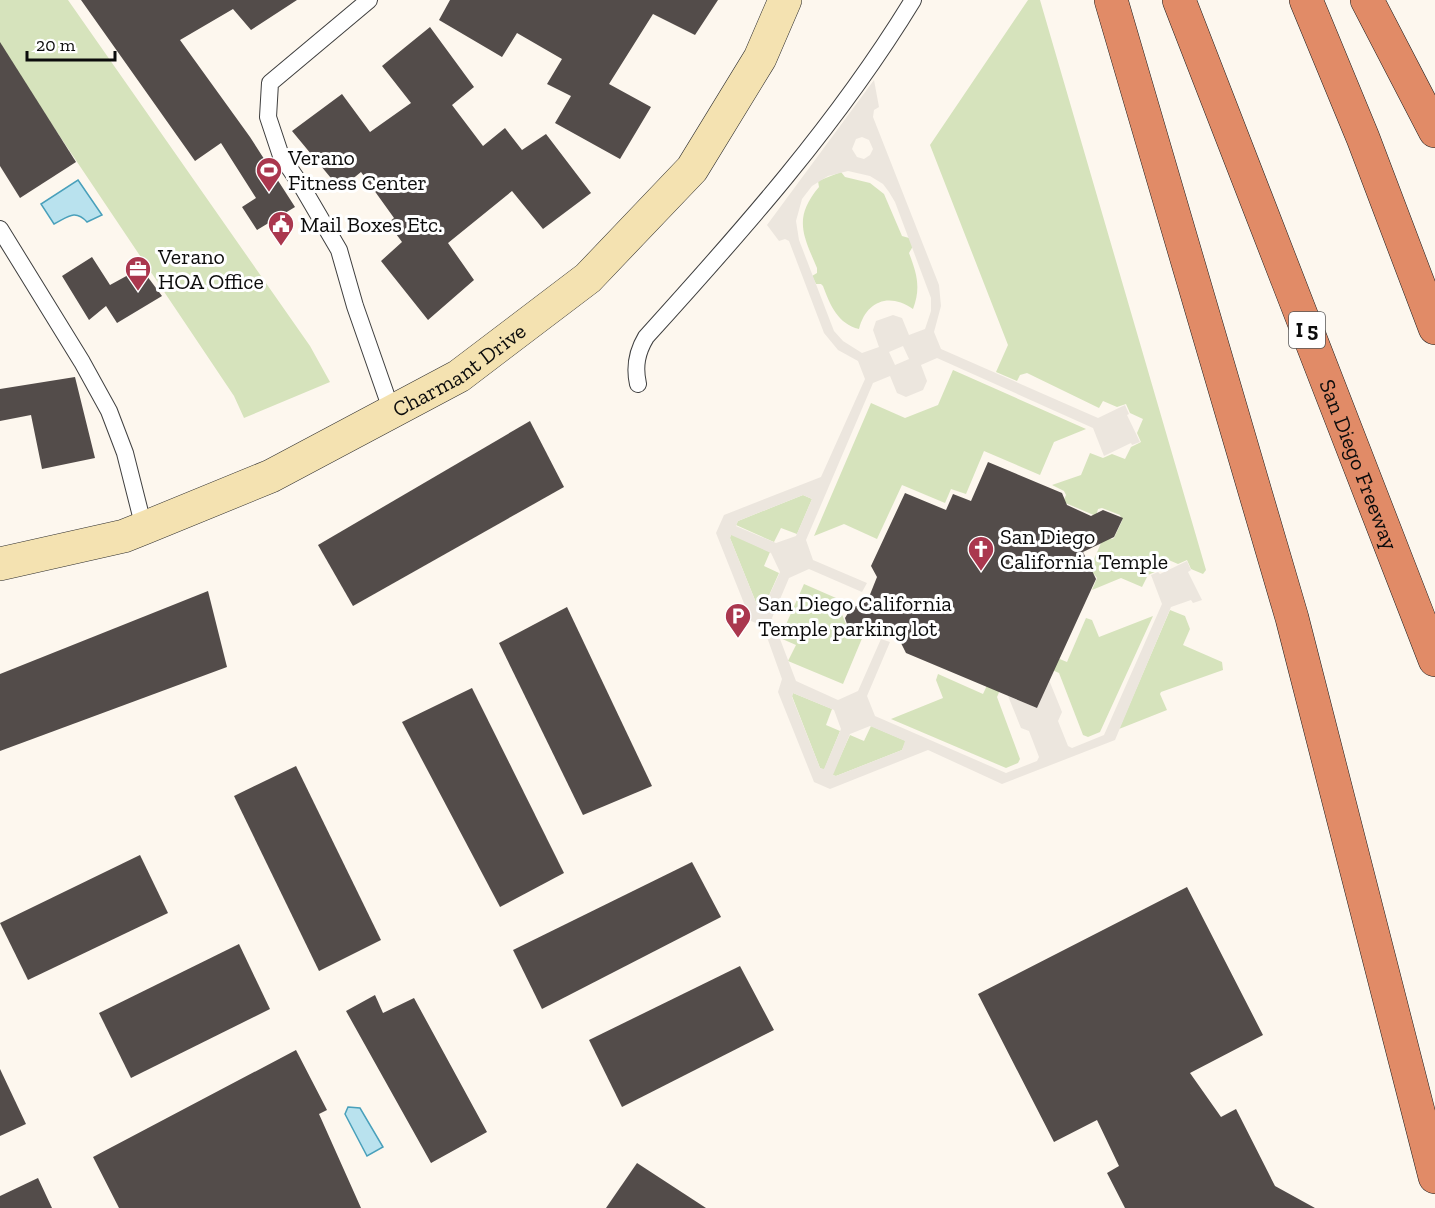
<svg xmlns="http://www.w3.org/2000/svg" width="1435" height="1208" viewBox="0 0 1435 1208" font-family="'Zilla Slab',serif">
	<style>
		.green { fill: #d6e3bc }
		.plaza { fill: #ece6de; fill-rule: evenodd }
		.water { fill: #b9e2ee; stroke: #49a0bb; stroke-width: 1.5 }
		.building { fill: #534c4a }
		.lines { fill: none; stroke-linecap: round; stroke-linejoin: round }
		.lane-casing { stroke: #3f3f3f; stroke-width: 18 }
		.secondary-casing { stroke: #2e2e2e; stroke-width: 34 }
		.highway-casing { stroke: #1d1d1d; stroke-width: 34 }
		.lane { stroke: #fff; stroke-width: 16 }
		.secondary { stroke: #f4e2b1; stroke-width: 33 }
		.highway { stroke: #e18b67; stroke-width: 33 }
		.labels { text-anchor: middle; stroke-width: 6; stroke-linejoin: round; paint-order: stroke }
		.shield { fill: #fff; stroke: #555; stroke-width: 1.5 }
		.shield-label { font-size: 21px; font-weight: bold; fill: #0c0c0c }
		.poi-label { font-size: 22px; fill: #0c0c0c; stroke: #fff; text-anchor: start }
		.street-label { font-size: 22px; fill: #0c0c0c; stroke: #fff }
	</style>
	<rect width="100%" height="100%" fill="#fdf7ee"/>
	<!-- green -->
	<g class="green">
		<path d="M 0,0 L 68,0 L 310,346 L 330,382 L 244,418 L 234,396 L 0,47 Z"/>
		<path d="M 1028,0 L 1040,0 L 1206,570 L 1203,574 L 1191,569 L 1187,560 L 1178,564 L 1164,558 L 1157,571 L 1148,575 L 1142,587 L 1121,578 L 1092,590 L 1097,578 L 1094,574 L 1089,571 L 1104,536 L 1112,539 L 1114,538 L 1122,521 L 1120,515 L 1102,508 L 1098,509 L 1096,516 L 1063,502 L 1066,495 L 1064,491 L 1052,485 L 1081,475 L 1090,453 L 1103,458 L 1112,454 L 1125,459 L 1131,447 L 1141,442 L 1137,433 L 1143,419 L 1130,413 L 1126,404 L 1117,407 L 1103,401 L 1099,408 L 1027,373 L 1020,375 L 1017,381 L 996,372 L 1008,345 L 930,145 Z"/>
		<path d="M 841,172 L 845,177 L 870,183 L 884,194 L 902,236 L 909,238 L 913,246 L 909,253 C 917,274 921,288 913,309 C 889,292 866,301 859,329 C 838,324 830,305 823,286 L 821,284 L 816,284 L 812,276 L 817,273 L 817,268 C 803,235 793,218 819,187 L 818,181 Z"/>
		<path d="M 953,370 L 1086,429 L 1054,442 L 1040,475 L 984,451 L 966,494 L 951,489 L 945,503 L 902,485 L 877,539 L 844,524 L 814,536 L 871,403 L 905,418 L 938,405 Z"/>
		<path d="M 803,495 L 812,499 L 797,534 L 781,528 L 774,542 L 736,525 L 738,521 Z"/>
		<path d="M 731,534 L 770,552 L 764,566 L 779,573 L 762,611 L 759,610 L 730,538 Z"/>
		<path d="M 804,584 L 852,605 L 841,612 L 852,639 L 863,636 L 843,684 L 788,661 L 796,645 L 780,638 Z"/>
		<path d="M 1170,610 L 1185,616 L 1190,629 L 1183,645 L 1222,662 L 1223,670 L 1161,692 L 1160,694 L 1167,710 L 1119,729 Z"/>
		<path d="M 1153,616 L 1100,732 L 1088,737 L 1083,735 L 1059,673 L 1018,655 L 1023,644 L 1067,662 L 1086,618 L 1092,620 L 1099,637 Z"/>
		<path d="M 1003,651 L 1015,656 L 997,697 L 1020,759 L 1018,763 L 1006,768 L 891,719 L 943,698 L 936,680 L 938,674 L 983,694 Z"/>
		<path d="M 793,693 L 832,709 L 826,725 L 840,731 L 824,770 L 820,768 L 792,696 Z"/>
		<path d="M 871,726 L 906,741 L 902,750 L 836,776 L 832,775 L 850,735 L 864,741 Z"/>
	</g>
	<!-- plaza -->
	<path class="plaza" d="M 874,80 L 879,107 L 874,110 L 873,117 L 939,285 L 941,306 L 934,332 L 941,349 L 1098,418 L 1125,405 L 1129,414 L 1127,415 L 1140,442 L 1132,445 L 1131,443 L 1104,456 L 1093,428 L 937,358 L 921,365 L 927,381 L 923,390 L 906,397 L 897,393 L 890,376 L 873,383 L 806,540 L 813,560 L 867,583 L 862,592 L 809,569 L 789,578 L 772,618 L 796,681 L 838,700 L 858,691 L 881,639 L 890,642 L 867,696 L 875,716 L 1006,773 L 1037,761 L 1039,757 L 1029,731 L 1021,728 L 1008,696 L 1037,708 L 1049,680 L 1062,712 L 1058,721 L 1068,746 L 1072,748 L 1104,735 L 1162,604 L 1151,575 L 1158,572 L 1160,574 L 1187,561 L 1191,570 L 1188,572 L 1202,600 L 1193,603 L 1191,600 L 1171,607 L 1115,740 L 1002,784 L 928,750 L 830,789 L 814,782 L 778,692 L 782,679 L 763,626 L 751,621 L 716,533 L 724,515 L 821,477 L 865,379 L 858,361 L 838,350 L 824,333 L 789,241 L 785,239 L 779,241 L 767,225 ZM 862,137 L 869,140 L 873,149 L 870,155 L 864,159 L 857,157 L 852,149 L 856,139 ZM 848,171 L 870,176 L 883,184 L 889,192 L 895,202 L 931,298 L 931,311 L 925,329 L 909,335 L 902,318 L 893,315 L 876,321 L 873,330 L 879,347 L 862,353 L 843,341 L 834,331 L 799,240 L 796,221 L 802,199 L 812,186 L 828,176 ZM 903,346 L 909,359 L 895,365 L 889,352 ZM 803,495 L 812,499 L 796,536 L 776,543 L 736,526 L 738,521 ZM 731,535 L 771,553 L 780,572 L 762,611 L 759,610 L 730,538 ZM 793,693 L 834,710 L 841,729 L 824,769 L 820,768 L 792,697 ZM 870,726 L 905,741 L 902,750 L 836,776 L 833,775 L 850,734 Z"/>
	<!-- water -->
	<g class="water">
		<path d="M 78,180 L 102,215 L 87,222 C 75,209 68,217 54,224 L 41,204 Z"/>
		<path d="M 348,1107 L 360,1108 L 383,1147 L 367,1156 L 345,1114 Z"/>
	</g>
	<!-- building -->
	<g class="building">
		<path d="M 81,0 L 297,0 L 251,30 L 233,9 L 180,40 L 250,137 L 295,207 L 257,230 L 242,207 L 256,198 L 221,143 L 195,161 Z"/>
		<path d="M 450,0 L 718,0 L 695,35 L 653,14 L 609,84 L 651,107 L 620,159 L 555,123 L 571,96 L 547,84 L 562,59 L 517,33 L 502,57 L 439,20 Z"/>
		<path d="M 430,27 L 474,87 L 452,105 L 483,146 L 505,128 L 522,150 L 546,134 L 591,193 L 543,229 L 512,191 L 448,243 L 474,280 L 428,320 L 381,261 L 402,242 L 388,223 L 394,218 L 361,172 L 340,189 L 292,131 L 342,94 L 370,132 L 411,103 L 382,66 Z"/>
		<path d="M 0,42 L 76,162 L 20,198 L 0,166 Z"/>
		<path d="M 92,257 L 110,285 L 141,268 L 162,296 L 117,323 L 106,306 L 89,320 L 62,276 Z"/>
		<path d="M 75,377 L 95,458 L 42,469 L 31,415 L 0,421 L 0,389 Z"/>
		<path d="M 530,421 L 564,487 L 353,606 L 318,545 Z"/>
		<path d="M 988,462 L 1062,493 L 1067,505 L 1091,516 L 1103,510 L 1123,518 L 1114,537 L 1083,552 L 1096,579 L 1037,708 L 906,653 L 899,639 L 879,630 L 863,635 L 849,630 L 845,618 L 851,608 L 867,602 L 877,577 L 871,566 L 905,493 L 946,510 L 953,494 L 971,501 Z"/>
		<path d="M 208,591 L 227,667 L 0,751 L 0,674 Z"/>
		<path d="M 567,607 L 652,786 L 583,815 L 499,643 Z"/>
		<path d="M 472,688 L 564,873 L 500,907 L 402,722 Z"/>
		<path d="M 296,766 L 381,940 L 319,971 L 234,796 Z"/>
		<path d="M 140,855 L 168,913 L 28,980 L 0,923 Z"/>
		<path d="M 692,862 L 721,917 L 542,1009 L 513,950 Z"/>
		<path d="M 1187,887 L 1263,1035 L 1190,1073 L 1221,1117 L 1236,1109 L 1275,1186 L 1315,1208 L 1125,1208 L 1107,1173 L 1119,1166 L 1097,1120 L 1054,1142 L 978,994 Z"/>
		<path d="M 239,944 L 270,1009 L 131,1078 L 99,1013 Z"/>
		<path d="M 740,966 L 774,1030 L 622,1107 L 589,1040 Z"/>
		<path d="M 375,995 L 383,1013 L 414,998 L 487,1132 L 431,1163 L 346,1011 Z"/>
		<path d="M 296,1050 L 327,1110 L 319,1114 L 361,1208 L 119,1208 L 93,1157 Z"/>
		<path d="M 0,1069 L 26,1124 L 0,1136 Z"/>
		<path d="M 637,1163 L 706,1208 L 606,1208 Z"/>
		<path d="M 38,1178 L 52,1208 L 0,1208 L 0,1196 Z"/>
	</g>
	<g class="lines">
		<!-- lane casing -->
		<g class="lane-casing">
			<g id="lane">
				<path d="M 369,0 L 270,83 L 268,117 L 281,156 L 301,185 L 339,250 L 355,306 L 392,412"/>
				<path d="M 0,229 L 82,362 L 109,411 L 125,453 L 144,528"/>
				<path d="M 638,384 C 634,366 637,352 646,337 C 743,230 838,123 913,0"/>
			</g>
		</g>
		<!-- secondary casing -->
		<g class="secondary-casing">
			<g id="secondary">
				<path id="s1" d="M 0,564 L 124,536 L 144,528 L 271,476 L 459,376 L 588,278 L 692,169 L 760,58 L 785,0"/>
			</g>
		</g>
		<!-- highway casing -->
		<g class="highway-casing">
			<g id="highway">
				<path d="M 1111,0 L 1292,618 L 1435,1177"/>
				<path id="s2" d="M 1179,0 L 1435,660"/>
				<path d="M 1306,0 L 1363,138 L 1435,328"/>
				<path d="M 1367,0 L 1435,131"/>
			</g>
		</g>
		<!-- lane -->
		<use href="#lane" class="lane"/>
		<!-- secondary -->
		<use href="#secondary" class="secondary"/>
		<!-- highway -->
		<use href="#highway" class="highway"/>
	</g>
	<!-- icons -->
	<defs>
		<g id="stadium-pin" transform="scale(1.35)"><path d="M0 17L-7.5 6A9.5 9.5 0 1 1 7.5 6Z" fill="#aa374e" stroke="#fff"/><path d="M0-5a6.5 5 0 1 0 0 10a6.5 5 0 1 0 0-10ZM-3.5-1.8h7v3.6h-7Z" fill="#fff"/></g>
		<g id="civic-pin" transform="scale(1.35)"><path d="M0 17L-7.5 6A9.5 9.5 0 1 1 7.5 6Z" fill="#aa374e" stroke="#fff"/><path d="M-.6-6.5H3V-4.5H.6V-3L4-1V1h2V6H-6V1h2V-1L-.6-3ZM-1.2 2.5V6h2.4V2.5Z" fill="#fff"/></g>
		<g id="office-pin" transform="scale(1.35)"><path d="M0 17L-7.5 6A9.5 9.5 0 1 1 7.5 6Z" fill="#aa374e" stroke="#fff"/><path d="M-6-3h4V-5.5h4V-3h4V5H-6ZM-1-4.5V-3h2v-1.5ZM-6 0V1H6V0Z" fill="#fff"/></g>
		<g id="church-pin" transform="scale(1.35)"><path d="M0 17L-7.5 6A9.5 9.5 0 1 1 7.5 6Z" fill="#aa374e" stroke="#fff"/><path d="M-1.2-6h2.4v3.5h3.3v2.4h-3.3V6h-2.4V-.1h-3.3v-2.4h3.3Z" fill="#fff"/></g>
		<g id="parking-pin" transform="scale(1.35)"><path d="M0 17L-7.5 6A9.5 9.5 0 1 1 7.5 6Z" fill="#aa374e" stroke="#fff"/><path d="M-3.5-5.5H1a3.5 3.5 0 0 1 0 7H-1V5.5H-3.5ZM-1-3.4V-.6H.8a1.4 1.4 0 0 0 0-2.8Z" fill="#fff"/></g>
	</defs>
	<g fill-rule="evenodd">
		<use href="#stadium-pin" x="269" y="170"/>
		<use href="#civic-pin" x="281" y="224"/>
		<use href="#office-pin" x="138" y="269"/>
		<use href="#church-pin" x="981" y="549"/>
		<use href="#parking-pin" x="738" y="616"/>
	</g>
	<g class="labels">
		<!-- shield labels -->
		<rect class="shield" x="1289" y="312" width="36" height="36" rx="4.5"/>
		<g class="shield-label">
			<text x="1307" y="337">I 5</text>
		</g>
		<!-- poi labels -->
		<g class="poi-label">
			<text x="288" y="165">Verano<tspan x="288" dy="25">Fitness Center</tspan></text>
			<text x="300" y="232">Mail Boxes Etc.</text>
			<text x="158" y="264">Verano<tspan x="158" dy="25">HOA Office</tspan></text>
			<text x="1000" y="544">San Diego<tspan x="1000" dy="25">California Temple</tspan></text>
			<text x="758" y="611">San Diego California<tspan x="758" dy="25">Temple parking lot</tspan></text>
		</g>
		<!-- street labels -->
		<g class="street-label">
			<text dy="8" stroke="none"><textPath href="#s1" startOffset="502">Charmant Drive</textPath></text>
			<text dy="8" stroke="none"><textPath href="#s2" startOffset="498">San Diego Freeway</textPath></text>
		</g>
	</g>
	<!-- scale -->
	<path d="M27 51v9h88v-9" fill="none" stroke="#0c0c0c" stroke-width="3"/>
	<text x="36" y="51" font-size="18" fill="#0c0c0c" stroke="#ffffff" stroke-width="4.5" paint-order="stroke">20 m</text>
</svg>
